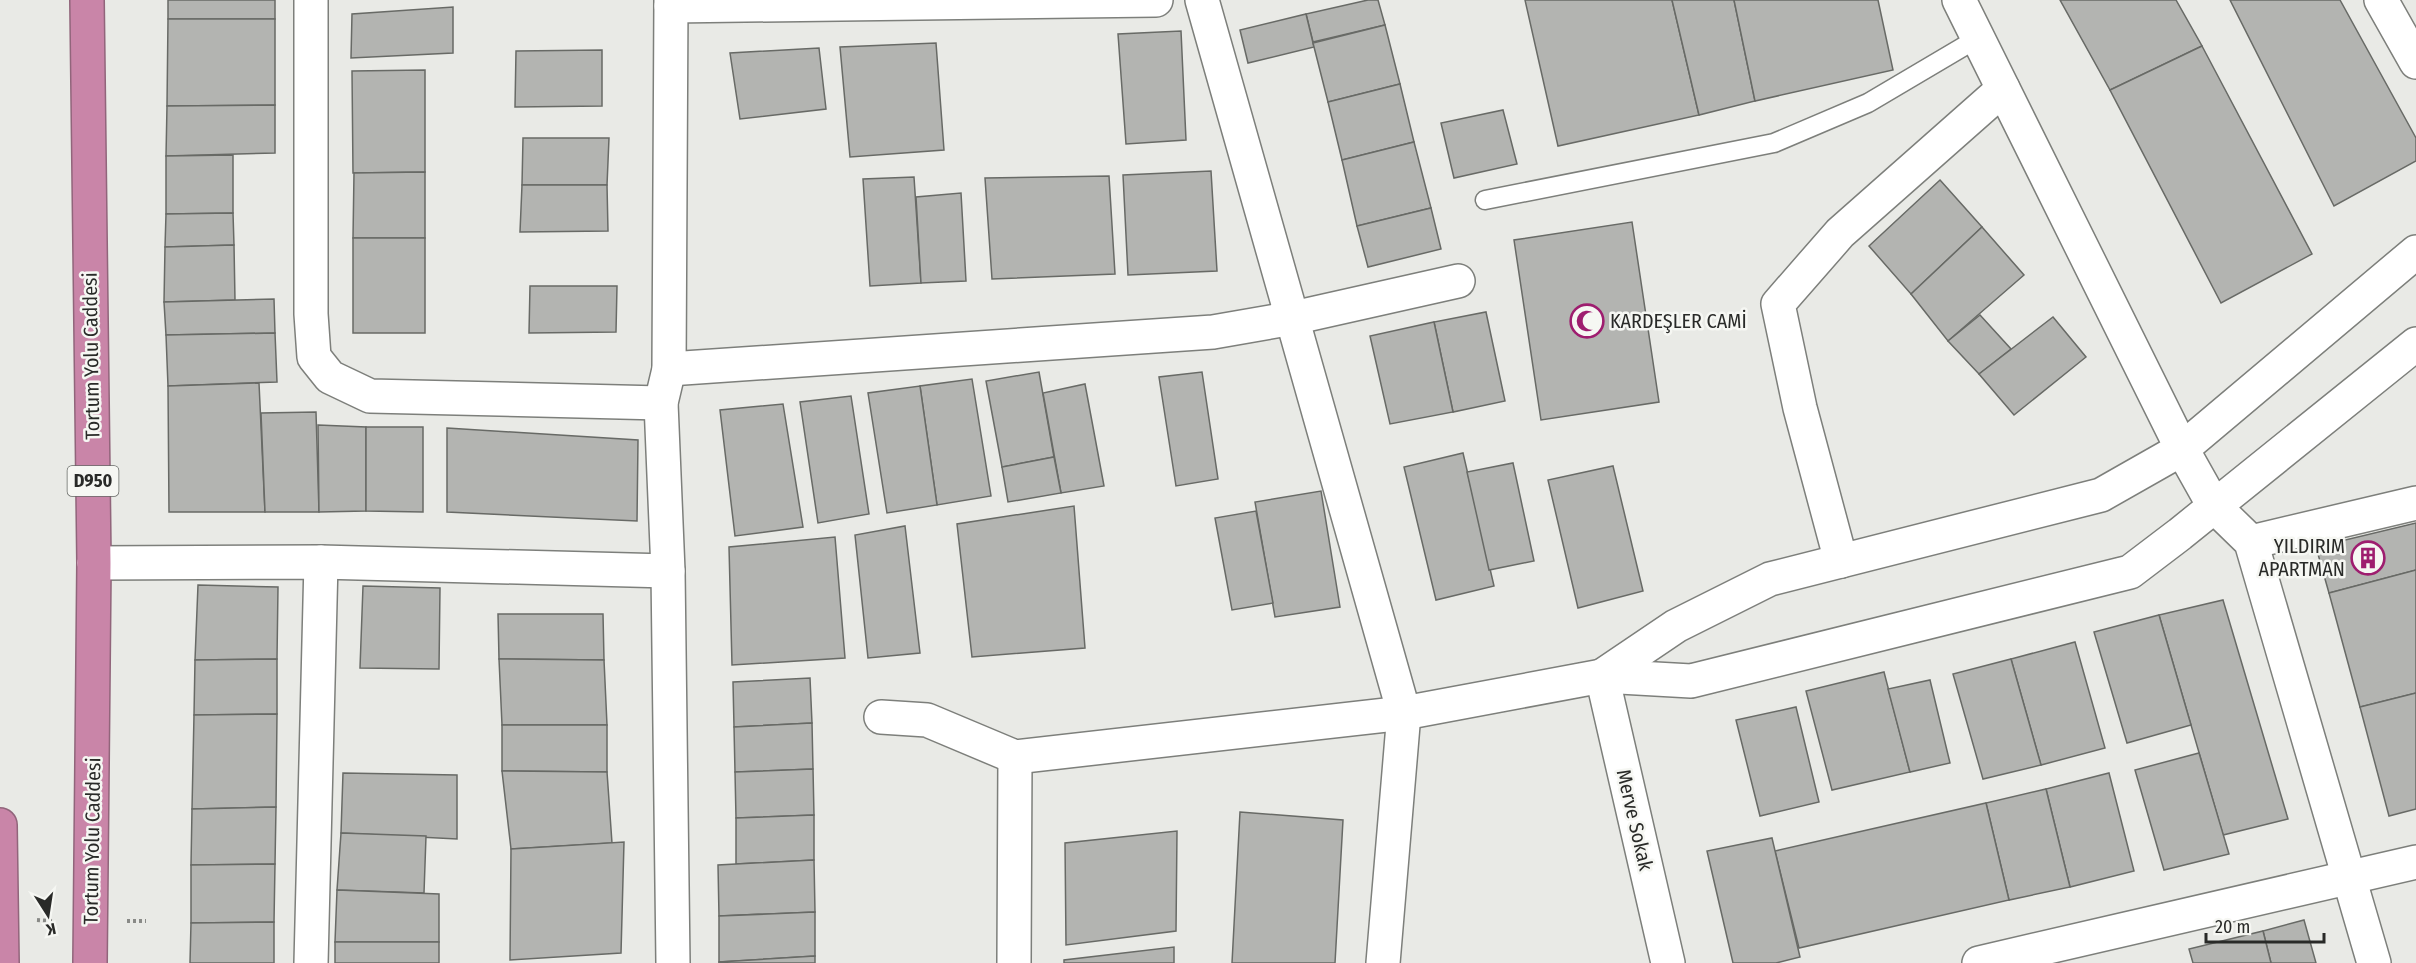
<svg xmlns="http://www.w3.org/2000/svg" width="2416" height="963" viewBox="0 0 2416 963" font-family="'Fira Sans Condensed',sans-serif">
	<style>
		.building { fill: #b3b4b1; stroke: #686a66; stroke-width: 1.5 }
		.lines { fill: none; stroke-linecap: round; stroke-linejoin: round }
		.lane-casing { stroke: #7d7f7b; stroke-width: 21 }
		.street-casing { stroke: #7d7f7b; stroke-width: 36 }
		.highway-casing { stroke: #91657b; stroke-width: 36 }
		.path { stroke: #898a87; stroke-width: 4; stroke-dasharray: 3 3; stroke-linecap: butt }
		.lane { stroke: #fff; stroke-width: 18 }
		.street { stroke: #fff; stroke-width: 33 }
		.highway { stroke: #c985a8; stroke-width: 33 }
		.labels { text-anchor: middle; stroke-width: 5; stroke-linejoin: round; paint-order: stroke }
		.shield { fill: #f6f7f3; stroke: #666865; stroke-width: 1.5 }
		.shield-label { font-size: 18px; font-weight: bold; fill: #292a28 }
		.poi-label { font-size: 20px; fill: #292a28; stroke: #f6f7f3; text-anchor: start }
		.street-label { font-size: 20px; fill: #292a28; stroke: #f6f7f3 }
	</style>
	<rect width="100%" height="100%" fill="#e9eae6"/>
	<!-- building -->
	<g class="building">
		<rect x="168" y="0" width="107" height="19"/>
		<path d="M 1368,0 L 1378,0 L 1385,25 L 1313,42 L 1306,14 Z"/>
		<path d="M 1525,0 L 1672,0 L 1699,115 L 1558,146 Z"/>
		<path d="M 1672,0 L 1734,0 L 1755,101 L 1699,115 Z"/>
		<path d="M 1734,0 L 1878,0 L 1893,70 L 1755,101 Z"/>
		<path d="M 2060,0 L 2176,0 L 2202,46 L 2110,90 Z"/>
		<path d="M 2230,0 L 2340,0 L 2416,138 L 2416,161 L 2334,206 Z"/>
		<path d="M 453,7 L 453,53 L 351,58 L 352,14 Z"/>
		<path d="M 1306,14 L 1314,47 L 1248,63 L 1240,30 Z"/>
		<path d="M 168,19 L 275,19 L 275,105 L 167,106 Z"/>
		<path d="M 1385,25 L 1400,84 L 1328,102 L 1313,43 Z"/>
		<path d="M 1181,31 L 1186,140 L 1126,144 L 1118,34 Z"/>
		<path d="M 936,43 L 944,150 L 850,157 L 840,47 Z"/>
		<path d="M 2202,46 L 2312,254 L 2221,303 L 2110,90 Z"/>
		<path d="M 819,48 L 826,109 L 740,119 L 730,53 Z"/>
		<path d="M 602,50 L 602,106 L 515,107 L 516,51 Z"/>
		<path d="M 425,70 L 425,172 L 353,173 L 352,71 Z"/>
		<path d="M 1400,84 L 1414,142 L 1342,160 L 1328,102 Z"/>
		<path d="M 275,105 L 275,153 L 166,156 L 167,106 Z"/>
		<path d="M 1503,110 L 1517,164 L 1454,178 L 1441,123 Z"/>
		<path d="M 523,138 L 609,138 L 607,185 L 522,185 Z"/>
		<path d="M 1414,142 L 1431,208 L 1357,226 L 1342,160 Z"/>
		<path d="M 233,155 L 233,213 L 166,214 L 166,156 Z"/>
		<path d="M 1211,171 L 1217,271 L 1128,275 L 1123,175 Z"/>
		<path d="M 425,172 L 425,238 L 353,238 L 354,173 Z"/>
		<path d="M 1109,176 L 1115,274 L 992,279 L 985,178 Z"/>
		<path d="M 914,177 L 921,283 L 870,286 L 863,179 Z"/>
		<path d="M 1940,180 L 1982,227 L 1911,294 L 1869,246 Z"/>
		<path d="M 522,185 L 607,185 L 608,231 L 520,232 Z"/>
		<path d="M 961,193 L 966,281 L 921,283 L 916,197 Z"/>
		<path d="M 1431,208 L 1441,249 L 1368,267 L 1357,226 Z"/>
		<path d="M 233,213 L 234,245 L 165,247 L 166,214 Z"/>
		<path d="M 1632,222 L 1659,402 L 1541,420 L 1514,240 Z"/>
		<path d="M 1982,227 L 2024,275 L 1948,341 L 1911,294 Z"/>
		<rect x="353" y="238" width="72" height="95"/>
		<path d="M 234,245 L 235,300 L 164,302 L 165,247 Z"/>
		<path d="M 530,286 L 617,286 L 616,332 L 529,333 Z"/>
		<path d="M 274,299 L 275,333 L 166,335 L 164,302 Z"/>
		<path d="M 1486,312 L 1505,401 L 1453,412 L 1434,322 Z"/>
		<path d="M 1980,315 L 2011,349 L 1979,374 L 1948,341 Z"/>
		<path d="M 2053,317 L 2086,357 L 2014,415 L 1979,374 Z"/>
		<path d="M 1434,322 L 1453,412 L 1390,424 L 1370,336 Z"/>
		<path d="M 275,333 L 277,382 L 168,386 L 166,335 Z"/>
		<path d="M 1039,372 L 1054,457 L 1002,467 L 986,381 Z"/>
		<path d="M 1202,372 L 1218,479 L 1176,486 L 1159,377 Z"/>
		<path d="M 972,379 L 991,496 L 937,505 L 920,386 Z"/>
		<path d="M 259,383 L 265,512 L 169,512 L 168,386 Z"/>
		<path d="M 1085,384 L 1104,486 L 1061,493 L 1043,393 Z"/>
		<path d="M 920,386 L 937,505 L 887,513 L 868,393 Z"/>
		<path d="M 851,396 L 869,514 L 818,523 L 800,402 Z"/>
		<path d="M 783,404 L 803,527 L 735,536 L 720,410 Z"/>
		<path d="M 316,412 L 319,512 L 265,512 L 261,413 Z"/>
		<path d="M 318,425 L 366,427 L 366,511 L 319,512 Z"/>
		<path d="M 366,427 L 423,427 L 423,512 L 366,511 Z"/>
		<path d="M 447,428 L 638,440 L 637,521 L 447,512 Z"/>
		<path d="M 1463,453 L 1494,586 L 1436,600 L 1404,467 Z"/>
		<path d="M 1054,457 L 1061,493 L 1008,502 L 1002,467 Z"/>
		<path d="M 1513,463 L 1534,561 L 1489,570 L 1467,472 Z"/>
		<path d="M 1613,466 L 1643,591 L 1578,608 L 1548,480 Z"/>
		<path d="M 1321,491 L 1340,607 L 1275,617 L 1255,502 Z"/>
		<path d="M 1074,506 L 1085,648 L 972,657 L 957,524 Z"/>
		<path d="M 1256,511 L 1273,603 L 1232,610 L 1215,518 Z"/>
		<path d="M 2416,523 L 2416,570 L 2329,593 L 2316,547 Z"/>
		<path d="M 905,526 L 920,653 L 868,658 L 855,535 Z"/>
		<path d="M 835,537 L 845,658 L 732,665 L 729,547 Z"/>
		<path d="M 2416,570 L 2416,693 L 2360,707 L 2329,593 Z"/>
		<path d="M 198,585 L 278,587 L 277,659 L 195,660 Z"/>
		<path d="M 363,586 L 440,588 L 439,669 L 360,668 Z"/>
		<path d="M 2223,600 L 2288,819 L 2223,835 L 2159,615 Z"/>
		<path d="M 498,614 L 603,614 L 604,660 L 499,659 Z"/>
		<path d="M 2159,615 L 2191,725 L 2127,743 L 2094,632 Z"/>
		<path d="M 2075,642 L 2105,748 L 2041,765 L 2011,659 Z"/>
		<path d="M 277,659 L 277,714 L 194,715 L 195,660 Z"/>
		<path d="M 499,659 L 604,660 L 607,725 L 502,725 Z"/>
		<path d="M 2011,659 L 2041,765 L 1983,779 L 1953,674 Z"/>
		<path d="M 1884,672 L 1910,772 L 1832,790 L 1806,691 Z"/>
		<path d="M 810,678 L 812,723 L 734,727 L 733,682 Z"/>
		<path d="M 1930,680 L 1950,763 L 1910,772 L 1888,689 Z"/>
		<path d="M 2416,693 L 2416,809 L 2389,816 L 2360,707 Z"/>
		<path d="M 1796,707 L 1819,802 L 1760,816 L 1736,720 Z"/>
		<path d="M 277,714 L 276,807 L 192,809 L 194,715 Z"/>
		<path d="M 812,723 L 813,769 L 735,772 L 734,727 Z"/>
		<path d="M 502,725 L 607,725 L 607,772 L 502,771 Z"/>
		<path d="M 2199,753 L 2229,854 L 2164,870 L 2135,770 Z"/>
		<path d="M 813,769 L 814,815 L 736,818 L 735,772 Z"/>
		<path d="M 502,771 L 607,772 L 612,843 L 511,849 Z"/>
		<path d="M 343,773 L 457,775 L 457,839 L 341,833 Z"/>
		<path d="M 2109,773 L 2134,871 L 2070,887 L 2046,789 Z"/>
		<path d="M 2046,789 L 2070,887 L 2009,900 L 1986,803 Z"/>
		<path d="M 1986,803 L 2009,900 L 1799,948 L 1775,851 Z"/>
		<path d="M 276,807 L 275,864 L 191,865 L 192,809 Z"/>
		<path d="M 1240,812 L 1343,820 L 1335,963 L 1232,963 Z"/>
		<path d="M 814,815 L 814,860 L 736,864 L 736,818 Z"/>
		<path d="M 1177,831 L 1176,931 L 1066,945 L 1065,843 Z"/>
		<path d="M 341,833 L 426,836 L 424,893 L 337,890 Z"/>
		<path d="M 1772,838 L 1800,957 L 1776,963 L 1733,963 L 1707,851 Z"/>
		<path d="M 624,842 L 621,953 L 510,960 L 511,849 Z"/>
		<path d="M 814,860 L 815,912 L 719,916 L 718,865 Z"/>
		<path d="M 275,864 L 274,922 L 191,923 L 191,865 Z"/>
		<path d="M 337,890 L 439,894 L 439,942 L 335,942 Z"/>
		<path d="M 815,912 L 815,956 L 719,962 L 719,916 Z"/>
		<path d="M 2304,920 L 2316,963 L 2271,963 L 2263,931 Z"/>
		<path d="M 274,922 L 274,963 L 190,963 L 191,923 Z"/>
		<path d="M 2263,931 L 2271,963 L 2193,963 L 2189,949 Z"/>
		<rect x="335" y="942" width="104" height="21"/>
		<path d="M 1174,947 L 1174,963 L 1064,963 L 1064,960 Z"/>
		<path d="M 815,956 L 815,963 L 719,963 L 719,962 Z"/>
	</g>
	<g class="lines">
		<!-- lane casing -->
		<g class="lane-casing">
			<path id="lane" d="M 1485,200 L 1774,143 L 1868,103 L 1978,38"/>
		</g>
		<!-- street casing -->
		<g class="street-casing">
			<g id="street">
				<path d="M 311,0 L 311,314 L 314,357 L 330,377 L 370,396 L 661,403"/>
				<path d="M 671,0 L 669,369 L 661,403 L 668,571 L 673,963"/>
				<path d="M 1202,0 L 1404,713 L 1383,963"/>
				<path d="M 1959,0 L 2182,449 L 2214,506 L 2251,542 L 2374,963"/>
				<path d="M 2381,0 L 2416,62"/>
				<path d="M 671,6 L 1156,0"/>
				<path d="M 669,369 L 1213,332 L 1293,318 L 1458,281"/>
				<path d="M 2251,542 L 2416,503"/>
				<path d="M 1841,561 L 1800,408 L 1778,304 L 1840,233 L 2003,89"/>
				<path d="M 94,563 L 321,562 L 668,571"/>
				<path d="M 1602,676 L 1676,626 L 1770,579 L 2101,495 L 2182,449 L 2416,252"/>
				<path d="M 1602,676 L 1668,963"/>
				<path d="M 881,717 L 927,720 L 1015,757 L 1404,713 L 1602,676 L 1691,681 L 2130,572 L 2180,534 L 2416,344"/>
				<path d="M 311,963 L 321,562"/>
				<path d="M 1014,963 L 1015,757"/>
				<path d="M 1979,963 L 2416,862"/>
			</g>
		</g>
		<!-- highway casing -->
		<g class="highway-casing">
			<g id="highway">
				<path d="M 87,0 L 94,563 L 90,963"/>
				<path d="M 0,825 L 2,963"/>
			</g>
		</g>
		<!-- path -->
		<g class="path">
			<path d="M 37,920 L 53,921"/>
			<path d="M 127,921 L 146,921"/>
		</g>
		<!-- lane -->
		<use href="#lane" class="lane"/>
		<!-- street -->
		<use href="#street" class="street"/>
		<!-- highway -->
		<use href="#highway" class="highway"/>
	</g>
	<!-- icons -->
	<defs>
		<g id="mosque-ring" transform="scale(1.725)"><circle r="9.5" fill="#f6f7f3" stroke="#9e1d6f" stroke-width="1.5"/><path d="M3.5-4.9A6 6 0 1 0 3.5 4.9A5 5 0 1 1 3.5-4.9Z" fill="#9e1d6f"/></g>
		<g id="building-ring" transform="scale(1.725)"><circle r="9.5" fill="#f6f7f3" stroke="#9e1d6f" stroke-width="1.5"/><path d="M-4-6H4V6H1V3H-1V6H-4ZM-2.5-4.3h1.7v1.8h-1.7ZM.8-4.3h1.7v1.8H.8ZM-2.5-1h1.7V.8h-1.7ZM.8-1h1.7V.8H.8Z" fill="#9e1d6f"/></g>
	</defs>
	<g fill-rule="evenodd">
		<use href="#mosque-ring" x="1587" y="321"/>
		<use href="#building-ring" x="2368" y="558"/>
	</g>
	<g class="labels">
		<!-- shield labels -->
		<rect class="shield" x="67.5" y="466" width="51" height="30" rx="4.5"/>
		<g class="shield-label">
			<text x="93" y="487">D950</text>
		</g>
		<!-- poi labels -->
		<g class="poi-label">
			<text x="1610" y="328">KARDEŞLER CAMİ</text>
			<text x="2345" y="553" text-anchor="end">YILDIRIM<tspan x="2345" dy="23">APARTMAN</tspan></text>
		</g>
		<!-- street labels -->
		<g class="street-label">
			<text transform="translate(91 356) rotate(-91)" y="7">Tortum Yolu Caddesi</text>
			<text transform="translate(1635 820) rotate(77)" y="7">Merve Sokak</text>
			<text transform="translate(92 841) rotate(-89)" y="7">Tortum Yolu Caddesi</text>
		</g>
	</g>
	<!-- north arrow -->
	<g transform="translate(48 915) rotate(168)" stroke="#f6f7f3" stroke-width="4.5" paint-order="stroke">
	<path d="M0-4.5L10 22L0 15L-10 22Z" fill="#292a28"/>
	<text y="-9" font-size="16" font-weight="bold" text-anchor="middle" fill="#292a28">K</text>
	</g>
	<!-- scale -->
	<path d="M2206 933v9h118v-9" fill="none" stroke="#292a28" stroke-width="3"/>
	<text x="2215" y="933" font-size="18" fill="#292a28" stroke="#f6f7f3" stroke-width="4.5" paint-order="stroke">20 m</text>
</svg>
